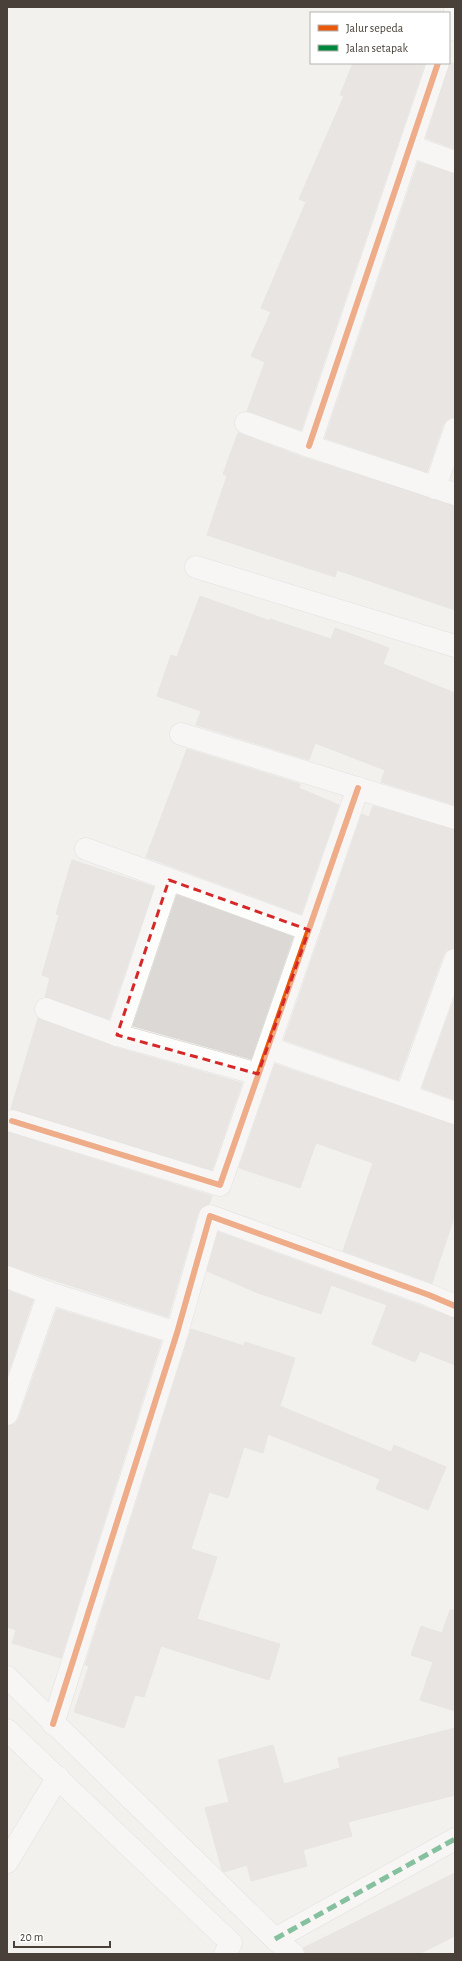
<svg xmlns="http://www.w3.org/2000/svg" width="462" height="1961" viewBox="0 0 462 1961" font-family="'Alegreya Sans',sans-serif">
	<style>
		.building { fill: #dbd8d5; stroke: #dbd8d4 }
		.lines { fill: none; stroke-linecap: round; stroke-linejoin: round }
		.street-casing { stroke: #d1cecb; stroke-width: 23 }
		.street { stroke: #fdfdfc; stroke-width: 22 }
		.quiet { stroke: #00873e; stroke-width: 5; stroke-dasharray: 10 5; stroke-linecap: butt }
		.cycleway-casing { stroke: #fff; stroke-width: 8 }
		.cycleway { stroke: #e8590c; stroke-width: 6 }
		.marked { fill: none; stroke: #d62828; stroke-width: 3; stroke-dasharray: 8 5; stroke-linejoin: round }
	</style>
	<rect width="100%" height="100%" fill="#f3f1ee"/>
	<!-- building -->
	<g class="building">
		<path d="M 353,63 L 425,63 L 301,430 L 247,411 L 265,362 L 251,356 L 271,312 L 261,308 L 306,202 L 299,199 L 344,96 L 340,95 Z"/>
		<path d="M 450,63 L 455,63 L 455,149 L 426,138 Z"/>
		<path d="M 418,162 L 455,174 L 455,417 L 447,419 L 443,425 L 427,472 L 325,438 Z"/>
		<path d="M 238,433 L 305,458 L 455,506 L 455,610 L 337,570 L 335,577 L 207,535 L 227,476 L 223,474 Z"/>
		<path d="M 200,596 L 270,621 L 270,619 L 331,639 L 335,628 L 389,648 L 383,664 L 455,693 L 455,805 L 381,782 L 385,770 L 315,743 L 309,760 L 196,725 L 201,711 L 157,696 L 171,655 L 177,657 Z"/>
		<path d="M 187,749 L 300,784 L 299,788 L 339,805 L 301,914 L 146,857 Z"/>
		<path d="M 373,806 L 455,830 L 455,948 L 447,950 L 443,956 L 398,1080 L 284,1040 L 362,814 L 369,817 Z"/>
		<path d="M 72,860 L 154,887 L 109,1019 L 45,997 L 50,978 L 42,975 L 59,915 L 56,914 Z"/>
		<path d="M 177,895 L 293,937 L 251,1059 L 133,1026 Z"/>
		<path d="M 455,997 L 455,1100 L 422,1088 Z"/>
		<path d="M 38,1018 L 114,1047 L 242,1083 L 212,1170 L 11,1109 Z"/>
		<path d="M 275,1064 L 455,1125 L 455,1215 L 432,1283 L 343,1251 L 373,1163 L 316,1143 L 300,1188 L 239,1168 Z"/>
		<path d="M 7,1132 L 212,1196 L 209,1204 L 202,1207 L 198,1213 L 168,1317 L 7,1265 Z"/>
		<path d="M 218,1232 L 455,1318 L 455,1365 L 420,1351 L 415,1362 L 372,1344 L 387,1305 L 331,1285 L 321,1314 L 258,1293 L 207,1271 Z"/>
		<path d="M 7,1290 L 33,1300 L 7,1376 Z"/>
		<path d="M 57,1309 L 161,1341 L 61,1658 L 12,1643 L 16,1630 L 7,1627 L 7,1426 L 15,1424 L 19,1418 Z"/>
		<path d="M 191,1329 L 244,1346 L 245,1342 L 295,1358 L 280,1406 L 391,1452 L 394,1445 L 446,1467 L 428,1510 L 376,1489 L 380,1479 L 268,1434 L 263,1453 L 244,1447 L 228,1498 L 209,1492 L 191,1549 L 217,1557 L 197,1619 L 280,1644 L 269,1680 L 161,1646 L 144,1697 L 135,1695 L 124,1728 L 74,1712 L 89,1666 L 85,1665 Z"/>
		<path d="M 450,1610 L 455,1610 L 455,1711 L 420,1700 L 433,1662 L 411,1655 L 421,1626 L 442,1633 Z"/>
		<path d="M 455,1728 L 455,1795 L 348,1822 L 352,1836 L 303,1850 L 307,1866 L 251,1881 L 247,1865 L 224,1872 L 222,1870 L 205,1808 L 229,1802 L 218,1760 L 273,1745 L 284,1784 L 340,1768 L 338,1758 Z"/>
		<path d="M 455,1873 L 455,1936 L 419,1954 L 305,1954 L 303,1948 Z"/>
	</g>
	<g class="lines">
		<!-- street casing -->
		<g class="street-casing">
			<g id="street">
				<path d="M 449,30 L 455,11"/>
				<path d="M 410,146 L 455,162"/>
				<path d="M 246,423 L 309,446 L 455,494"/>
				<path d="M 309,446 L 438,63"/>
				<path d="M 435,488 L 455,429"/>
				<path d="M 196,567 L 455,646"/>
				<path d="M 181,734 L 455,818"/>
				<path d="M 86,849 L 309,930"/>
				<path d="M 46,1009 L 117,1035 L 258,1074"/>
				<path d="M 117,1035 L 169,880"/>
				<path d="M 268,1048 L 455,1113"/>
				<path d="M 406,1096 L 455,960"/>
				<path d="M 12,1121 L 220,1185 L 358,788"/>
				<path d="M 7,1277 L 49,1293 L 177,1333"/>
				<path d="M 7,1414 L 49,1293"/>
				<path d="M 7,1677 L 275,1939 L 293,1954"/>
				<path d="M 53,1724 L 177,1333 L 210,1216 L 429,1295 L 455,1306"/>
				<path d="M 7,1730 L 231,1943 L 225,1954"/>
				<path d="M 7,1862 L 58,1777"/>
				<path d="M 275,1939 L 455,1839"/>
			</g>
		</g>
		<!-- street -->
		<use href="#street" class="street"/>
		<!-- quiet -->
		<path class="quiet" d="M 275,1939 L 455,1839"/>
		<!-- cycleway casing -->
		<g class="cycleway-casing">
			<g id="cycleway">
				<path d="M 309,446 L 438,63"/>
				<path d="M 12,1121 L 220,1185 L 358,788"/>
				<path d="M 53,1724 L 177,1333 L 210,1216 L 429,1295 L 455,1306"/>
			</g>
		</g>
		<!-- cycleway -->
		<use href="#cycleway" class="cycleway"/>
	</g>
	<!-- marked area -->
	<path d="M0 0H462V1961H0ZM 169,880 L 309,930 L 258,1074 L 117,1035 Z" fill="#f3f1ee" fill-opacity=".55" fill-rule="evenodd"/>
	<path class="marked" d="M 169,880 L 309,930 L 258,1074 L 117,1035 Z"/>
	<!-- border -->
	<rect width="462" height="1961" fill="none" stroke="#494139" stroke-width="16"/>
	<!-- legend -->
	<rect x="310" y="12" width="140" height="52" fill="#ffffff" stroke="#b6b3b0"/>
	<rect x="318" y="25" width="20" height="6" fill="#e8590c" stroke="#b6b3b0"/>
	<text x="346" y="32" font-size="12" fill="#494139">Jalur sepeda</text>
	<rect x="318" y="45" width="20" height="6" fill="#00873e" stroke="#b6b3b0"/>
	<text x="346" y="52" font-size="12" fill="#494139">Jalan setapak</text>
	<!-- scale -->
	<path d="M14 1941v6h96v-6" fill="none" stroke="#494139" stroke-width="2"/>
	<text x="20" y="1941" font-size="12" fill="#494139" stroke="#ffffff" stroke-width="3" paint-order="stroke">20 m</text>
</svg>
